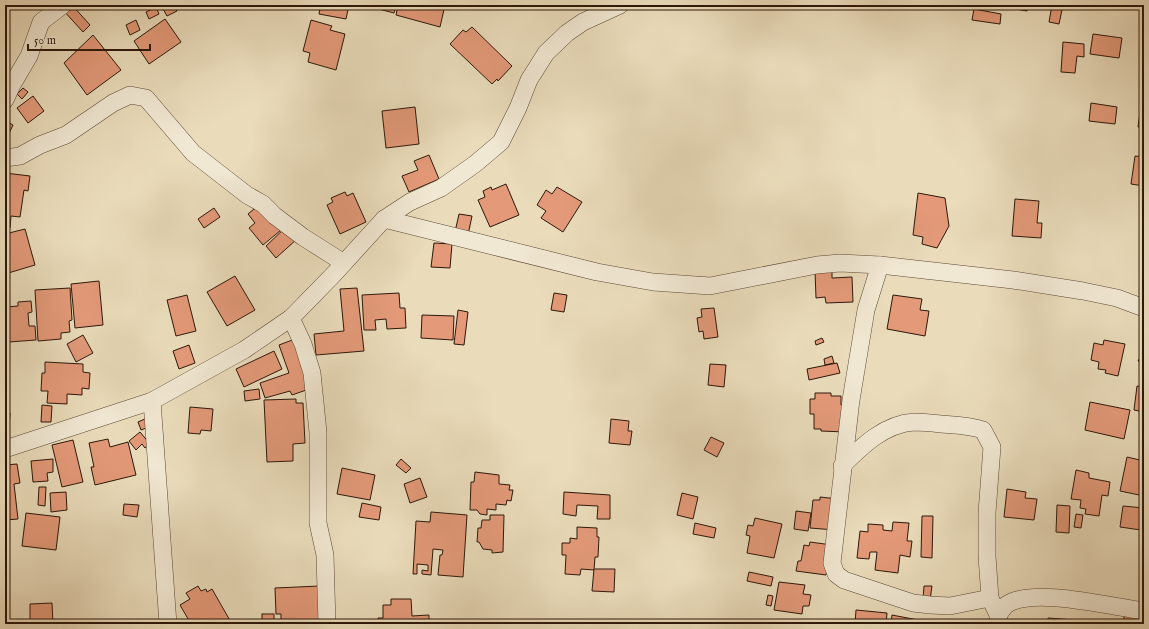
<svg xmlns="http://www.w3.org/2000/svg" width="1149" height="629" viewBox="0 0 1149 629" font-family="'IM FELL English',serif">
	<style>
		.building { fill: #e49a79; stroke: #2c170a }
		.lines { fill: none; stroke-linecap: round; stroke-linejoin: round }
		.minor-casing { stroke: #5c4836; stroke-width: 18 }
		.minor { stroke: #f1e8d3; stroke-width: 17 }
	</style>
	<rect width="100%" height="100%" fill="#eadcbb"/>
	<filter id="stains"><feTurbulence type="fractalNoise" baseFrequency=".005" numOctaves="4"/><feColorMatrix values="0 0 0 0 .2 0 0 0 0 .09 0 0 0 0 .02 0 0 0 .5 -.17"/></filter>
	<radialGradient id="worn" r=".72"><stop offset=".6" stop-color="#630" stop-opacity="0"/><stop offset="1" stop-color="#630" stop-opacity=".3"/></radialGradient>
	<!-- building -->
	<g class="building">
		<path d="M 68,5 L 72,5 L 90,25 L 83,32 L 63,10 Z"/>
		<path d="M 167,5 L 173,5 L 177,11 L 167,16 L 162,7 Z"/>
		<path d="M 308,5 L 349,5 L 346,19 L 319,14 L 320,8 Z"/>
		<path d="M 371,5 L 396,5 L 394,13 L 371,7 Z"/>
		<path d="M 398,5 L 445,5 L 440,27 L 396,15 Z"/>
		<path d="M 1004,5 L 1028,5 L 1027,11 L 1004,7 Z"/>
		<path d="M 1052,5 L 1063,5 L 1059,24 L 1049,22 Z"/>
		<path d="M 156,7 L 159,14 L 149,19 L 146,12 Z"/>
		<path d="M 974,9 L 1001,14 L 1000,24 L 972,20 Z"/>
		<path d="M 165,19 L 181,42 L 149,64 L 134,41 Z"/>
		<path d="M 136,20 L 140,30 L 130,35 L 126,25 Z"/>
		<path d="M 311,20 L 332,26 L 330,30 L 345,34 L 336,70 L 308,62 L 310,53 L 303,51 Z"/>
		<path d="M 472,27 L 512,66 L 498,81 L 497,79 L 492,84 L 450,44 L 463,30 L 466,32 Z"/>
		<path d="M 1093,34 L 1122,38 L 1119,58 L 1090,54 Z"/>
		<path d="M 93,35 L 121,70 L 87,95 L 64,63 Z"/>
		<path d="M 1063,42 L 1084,44 L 1084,57 L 1077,56 L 1075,73 L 1061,72 Z"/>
		<path d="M 23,88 L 28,92 L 22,99 L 17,94 Z"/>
		<path d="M 33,96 L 44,111 L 28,123 L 17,108 Z"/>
		<path d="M 1091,103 L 1117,107 L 1115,124 L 1089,121 Z"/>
		<path d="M 1141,105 L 1144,105 L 1144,128 L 1138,127 Z"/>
		<path d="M 415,107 L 419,144 L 386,148 L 382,111 Z"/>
		<path d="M 6,121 L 13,125 L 5,142 L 5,123 Z"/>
		<path d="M 429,155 L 439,179 L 409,192 L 402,176 L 418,170 L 414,161 Z"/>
		<path d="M 1135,156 L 1144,157 L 1144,186 L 1131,184 Z"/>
		<path d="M 5,173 L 30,176 L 28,191 L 24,190 L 20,217 L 11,216 L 10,228 L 5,227 Z"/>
		<path d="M 506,184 L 519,215 L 490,227 L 478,200 L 485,197 L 483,191 L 491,187 L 492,190 Z"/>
		<path d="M 557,187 L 582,202 L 563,232 L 541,218 L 546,211 L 537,205 L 546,190 L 552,194 Z"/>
		<path d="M 345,192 L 347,196 L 353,193 L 366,222 L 340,234 L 327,205 L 333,202 L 331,198 Z"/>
		<path d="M 918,193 L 945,198 L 949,226 L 937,248 L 922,244 L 923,237 L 913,235 Z"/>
		<path d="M 1015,199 L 1039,201 L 1037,223 L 1042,223 L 1041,238 L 1012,236 Z"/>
		<path d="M 260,204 L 281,230 L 263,245 L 249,228 L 255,223 L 248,214 Z"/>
		<path d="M 214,208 L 220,217 L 204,228 L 198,219 Z"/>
		<path d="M 459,214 L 472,216 L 468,235 L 455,232 Z"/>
		<path d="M 286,227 L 297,239 L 276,258 L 266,246 Z"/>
		<path d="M 25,229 L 35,265 L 5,274 L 5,234 Z"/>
		<path d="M 434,243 L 452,244 L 450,268 L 431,267 Z"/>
		<path d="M 815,271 L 832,271 L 832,278 L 852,277 L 853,302 L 826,303 L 825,297 L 816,298 Z"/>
		<path d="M 235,276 L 255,310 L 227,326 L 207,292 Z"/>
		<path d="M 99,281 L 103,325 L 75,328 L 71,284 Z"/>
		<path d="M 70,288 L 72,320 L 69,321 L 70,332 L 61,333 L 61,339 L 38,341 L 35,290 Z"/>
		<path d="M 357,288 L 364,351 L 316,355 L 314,334 L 344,331 L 340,289 Z"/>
		<path d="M 399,293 L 400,308 L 405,308 L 406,328 L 387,329 L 386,319 L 375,320 L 376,330 L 364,330 L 362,295 Z"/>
		<path d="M 554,293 L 567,295 L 564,312 L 551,310 Z"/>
		<path d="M 187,295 L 196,331 L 176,336 L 167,300 Z"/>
		<path d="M 893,295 L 922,299 L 920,310 L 929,311 L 925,336 L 887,329 Z"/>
		<path d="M 31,301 L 32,312 L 28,313 L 29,326 L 35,326 L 36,340 L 9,342 L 8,333 L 5,333 L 5,307 L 18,306 L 18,302 Z"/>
		<path d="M 714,308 L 718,337 L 704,339 L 703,331 L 699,332 L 697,318 L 702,317 L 701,309 Z"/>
		<path d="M 458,310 L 468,312 L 464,345 L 454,344 Z"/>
		<path d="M 422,315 L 454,316 L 453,340 L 421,338 Z"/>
		<path d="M 83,335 L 93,353 L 76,362 L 67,344 Z"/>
		<path d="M 822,338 L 824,342 L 816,345 L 815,341 Z"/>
		<path d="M 295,339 L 312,388 L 292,395 L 290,391 L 265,398 L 260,383 L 289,373 L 279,345 Z"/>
		<path d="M 1104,340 L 1125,344 L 1118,376 L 1105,373 L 1106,370 L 1098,369 L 1099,362 L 1091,360 L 1094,343 L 1103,345 Z"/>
		<path d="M 189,345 L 195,363 L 179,369 L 173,351 Z"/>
		<path d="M 274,351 L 282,369 L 244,387 L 236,369 Z"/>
		<path d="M 1144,351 L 1144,365 L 1138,361 Z"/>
		<path d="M 832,356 L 834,363 L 825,365 L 824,359 Z"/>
		<path d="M 45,362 L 83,364 L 83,372 L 90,373 L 89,389 L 82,388 L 82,395 L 67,394 L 67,404 L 47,403 L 48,391 L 41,391 L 42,373 L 45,373 Z"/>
		<path d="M 837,363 L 840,373 L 809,380 L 807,369 Z"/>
		<path d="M 710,364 L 726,365 L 724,387 L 708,385 Z"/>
		<path d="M 1137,386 L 1144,387 L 1144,412 L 1134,410 Z"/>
		<path d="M 259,389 L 260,399 L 245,401 L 244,391 Z"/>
		<path d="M 815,393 L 831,393 L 831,396 L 841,396 L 841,405 L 845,405 L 845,432 L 821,431 L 821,429 L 814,429 L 814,414 L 810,414 L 810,399 L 815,399 Z"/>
		<path d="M 296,399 L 296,403 L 303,403 L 305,443 L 293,444 L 293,461 L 267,462 L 264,400 Z"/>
		<path d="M 1090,402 L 1130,410 L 1124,439 L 1085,430 Z"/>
		<path d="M 42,405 L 52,406 L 51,422 L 41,422 Z"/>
		<path d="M 190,407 L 213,409 L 211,431 L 201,430 L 200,434 L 188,433 Z"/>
		<path d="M 5,413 L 10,413 L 9,428 L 5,428 Z"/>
		<path d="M 147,418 L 151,426 L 141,430 L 138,422 Z"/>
		<path d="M 611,419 L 629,421 L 628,431 L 632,431 L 630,445 L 609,443 Z"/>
		<path d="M 140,432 L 150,444 L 145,448 L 142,444 L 136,450 L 129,441 Z"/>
		<path d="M 711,437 L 724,443 L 717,457 L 704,450 Z"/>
		<path d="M 108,439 L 110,447 L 128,442 L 136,475 L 95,485 L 91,467 L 94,467 L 89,443 Z"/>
		<path d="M 73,440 L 83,482 L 62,487 L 52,445 Z"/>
		<path d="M 1127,457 L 1144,461 L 1144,496 L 1120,491 Z"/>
		<path d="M 53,459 L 53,472 L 47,473 L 48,481 L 33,482 L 31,461 Z"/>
		<path d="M 401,459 L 411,468 L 406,473 L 396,465 Z"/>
		<path d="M 17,464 L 20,483 L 14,484 L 18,519 L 5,520 L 5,465 Z"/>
		<path d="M 342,468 L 375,475 L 370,500 L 337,494 Z"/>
		<path d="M 1076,470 L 1089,473 L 1089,478 L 1110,482 L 1108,496 L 1102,495 L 1099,516 L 1085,514 L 1086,509 L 1080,508 L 1081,500 L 1071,499 Z"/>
		<path d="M 475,472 L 499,475 L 499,484 L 510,485 L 509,490 L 513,490 L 511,501 L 507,500 L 506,505 L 496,504 L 496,510 L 487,509 L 487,515 L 480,514 L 477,510 L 470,510 L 471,482 L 474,482 Z"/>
		<path d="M 420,478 L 427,497 L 410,503 L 404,484 Z"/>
		<path d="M 39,487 L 46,487 L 45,506 L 38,505 Z"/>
		<path d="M 1007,489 L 1026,492 L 1025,498 L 1037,499 L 1034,520 L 1004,517 Z"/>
		<path d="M 66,492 L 67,510 L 51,512 L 50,493 Z"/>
		<path d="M 564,492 L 610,495 L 610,519 L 597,519 L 598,506 L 577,505 L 576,516 L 563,514 Z"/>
		<path d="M 682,493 L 698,497 L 693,519 L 677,515 Z"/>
		<path d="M 820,497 L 838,499 L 835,530 L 810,528 L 813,500 L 820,500 Z"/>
		<path d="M 362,503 L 381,507 L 379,520 L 359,517 Z"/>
		<path d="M 124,504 L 139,505 L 137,517 L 123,515 Z"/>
		<path d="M 1057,505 L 1070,506 L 1069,533 L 1056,532 Z"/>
		<path d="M 1123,506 L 1144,508 L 1144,535 L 1140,535 L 1141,530 L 1120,527 Z"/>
		<path d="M 796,511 L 811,513 L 808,531 L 794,529 Z"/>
		<path d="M 431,512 L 467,515 L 463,577 L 438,575 L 440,555 L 442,555 L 443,550 L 433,549 L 431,575 L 422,574 L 422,570 L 428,571 L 428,565 L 417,564 L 417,574 L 413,574 L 416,521 L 430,522 Z"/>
		<path d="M 26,513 L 60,517 L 56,550 L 22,546 Z"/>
		<path d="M 1076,514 L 1083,515 L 1081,528 L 1074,527 Z"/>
		<path d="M 490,515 L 504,515 L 503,552 L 492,553 L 492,550 L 483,549 L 479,542 L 477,542 L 478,528 L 481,528 L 482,520 L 490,520 Z"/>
		<path d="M 922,516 L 933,516 L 932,558 L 921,557 Z"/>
		<path d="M 755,518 L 782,524 L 774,558 L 747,553 L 750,536 L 746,535 L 748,525 L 753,526 Z"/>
		<path d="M 893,522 L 909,523 L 907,541 L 912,541 L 910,557 L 900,555 L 898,573 L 875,570 L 877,552 L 870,552 L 869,559 L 857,558 L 860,531 L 868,532 L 868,524 L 883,525 L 883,530 L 892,531 Z"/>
		<path d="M 695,523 L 716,528 L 714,538 L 693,534 Z"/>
		<path d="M 577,527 L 597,528 L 597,537 L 599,537 L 598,557 L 595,557 L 594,570 L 581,569 L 580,575 L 565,574 L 566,555 L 562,555 L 562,543 L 570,543 L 570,538 L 577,539 Z"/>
		<path d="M 810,542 L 832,545 L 826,575 L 796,571 L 798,561 L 801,561 L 804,545 L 809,546 Z"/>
		<path d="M 594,569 L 615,569 L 614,592 L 592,591 Z"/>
		<path d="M 749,572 L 773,577 L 771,586 L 747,581 Z"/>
		<path d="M 779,582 L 805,585 L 803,594 L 811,595 L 809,606 L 803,606 L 802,614 L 774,610 Z"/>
		<path d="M 198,586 L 201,591 L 206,589 L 207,592 L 212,589 L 232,624 L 191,624 L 180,605 L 190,599 L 186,593 Z"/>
		<path d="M 320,586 L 321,620 L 281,621 L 281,614 L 276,614 L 275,588 Z"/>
		<path d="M 924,586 L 932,586 L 930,600 L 923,599 Z"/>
		<path d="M 768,595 L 773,596 L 771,606 L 766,605 Z"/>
		<path d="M 391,599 L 411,599 L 412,616 L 429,615 L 429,624 L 378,624 L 378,618 L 383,618 L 383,605 L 391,605 Z"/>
		<path d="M 52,603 L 53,624 L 30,624 L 30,604 Z"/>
		<path d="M 856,610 L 887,613 L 886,624 L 855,624 Z"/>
		<rect x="262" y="614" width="12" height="10"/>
		<path d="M 892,615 L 918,620 L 917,624 L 891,624 Z"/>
		<path d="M 1124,616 L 1144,617 L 1144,624 L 1124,624 Z"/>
		<path d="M 1048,618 L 1075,620 L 1075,624 L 1048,624 Z"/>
		<path d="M 517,621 L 518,624 L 499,624 L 499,623 Z"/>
	</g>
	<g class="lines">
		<!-- minor casing -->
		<g class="minor-casing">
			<g id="minor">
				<path d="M 5,100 L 12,85 L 29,56 L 41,22 L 63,5"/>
				<path d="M 5,158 L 20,156 L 40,145 L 66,135 L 113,103 L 130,95 L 146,98 L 193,153 L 247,195 L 263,204 L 275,216 L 303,237 L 344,263"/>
				<path d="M 384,219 L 597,272 L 653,282 L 710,286 L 817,265 L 840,263 L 880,265 L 1013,280 L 1083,291 L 1117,298 L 1144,308"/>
				<path d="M 880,265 L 866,310 L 851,400 L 832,563 L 836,574 L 844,580 L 913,603 L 930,605 L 950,606 L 990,598"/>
				<path d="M 291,318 L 303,344 L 312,373 L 318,432 L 318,523 L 325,555 L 327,624"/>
				<path d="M 152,401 L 168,624"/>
				<path d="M 5,449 L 152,401 L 244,350 L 291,318 L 333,275 L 384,219 L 410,202 L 441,188 L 475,164 L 501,142 L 518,108 L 529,80 L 546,53 L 567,33 L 583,22 L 620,5"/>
				<path d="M 842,466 C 862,446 884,424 914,422 C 923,422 932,423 941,424 C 956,425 969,425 983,430 L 992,447 L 987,513 L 987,556 L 990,598 L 998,615 L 999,624"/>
				<path d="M 998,615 C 1001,612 1003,608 1006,605 C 1032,586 1112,607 1144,611"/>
			</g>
		</g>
		<!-- minor -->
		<use href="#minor" class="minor"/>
	</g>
	<!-- margin -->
	<rect width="1149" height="629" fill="none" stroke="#eadcbb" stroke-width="20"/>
	<rect x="6" y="6" width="1137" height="617" fill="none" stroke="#2c170a" stroke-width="2"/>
	<rect x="10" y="10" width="1129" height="609" fill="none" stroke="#2c170a"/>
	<!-- scale -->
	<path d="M28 44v6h122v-6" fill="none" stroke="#2c170a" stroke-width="2"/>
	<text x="34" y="44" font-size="12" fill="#2c170a" stroke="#f1e8d3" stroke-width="3" paint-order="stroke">50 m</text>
	<rect width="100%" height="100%" filter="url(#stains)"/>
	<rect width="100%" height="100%" fill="url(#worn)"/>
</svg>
